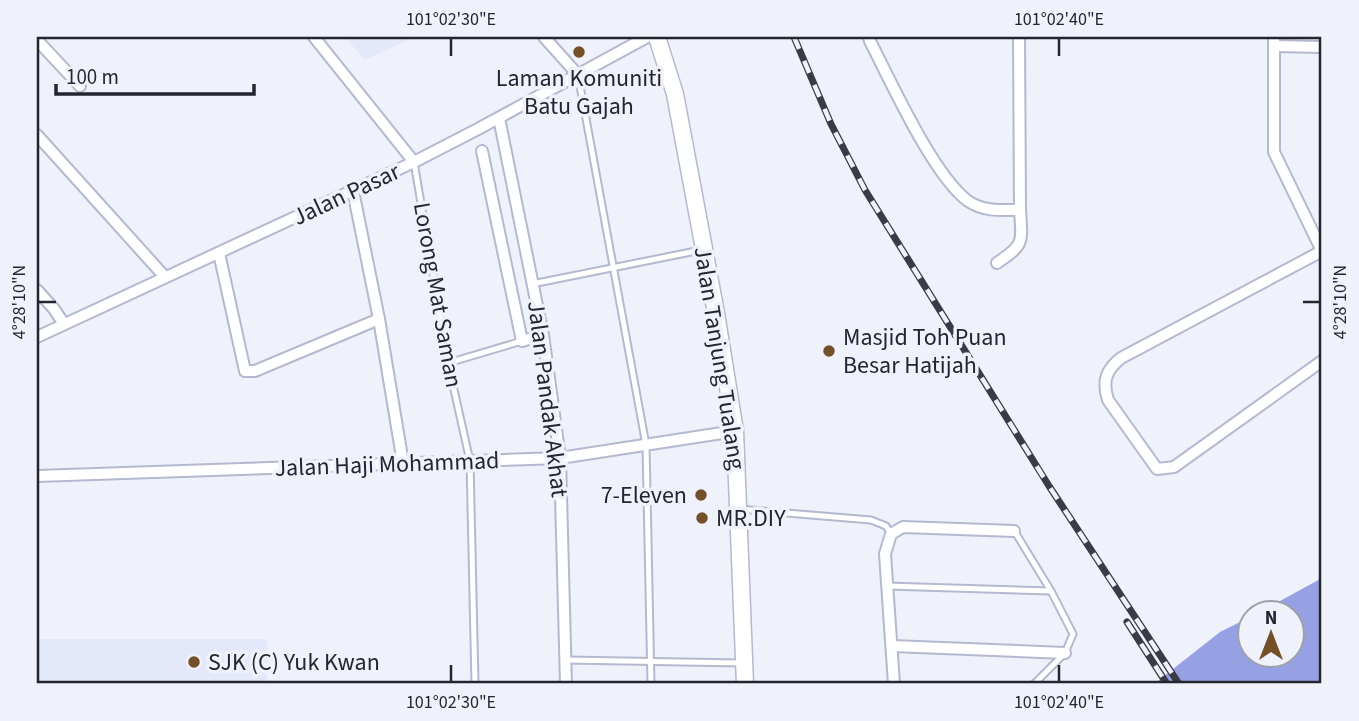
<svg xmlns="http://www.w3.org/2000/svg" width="1359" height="721" viewBox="0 0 1359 721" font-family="'Source Sans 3',sans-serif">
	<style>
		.built { fill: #e4e8fb }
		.water { fill: #96a1e3 }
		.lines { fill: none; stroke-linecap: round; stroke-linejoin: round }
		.lane-casing { stroke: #b4b9d0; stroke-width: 9 }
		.street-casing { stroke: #b4b9d0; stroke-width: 14 }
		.secondary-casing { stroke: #b4b9d0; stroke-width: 19 }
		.lane { stroke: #fff; stroke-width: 5 }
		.street { stroke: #fff; stroke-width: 10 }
		.secondary { stroke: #fff; stroke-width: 16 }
		.rail-casing { stroke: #3a3c45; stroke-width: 7 }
		.rail { stroke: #eff1fb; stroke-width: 4.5; stroke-dasharray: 13; stroke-linecap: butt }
		.ticks { fill: none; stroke: #24262f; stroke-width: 2.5 }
		.poi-dot { fill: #745029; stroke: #eff1fb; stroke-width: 2.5 }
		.labels { text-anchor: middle; stroke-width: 7; stroke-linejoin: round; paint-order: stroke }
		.poi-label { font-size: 24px; fill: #24262f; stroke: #eff1fb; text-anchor: start }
		.street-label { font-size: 24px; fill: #24262f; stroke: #eff1fb }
		.neatline { fill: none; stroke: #24262f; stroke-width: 2.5 }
		.ticks-label { font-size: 18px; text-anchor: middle; fill: #24262f }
	</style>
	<rect width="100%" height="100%" fill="#eff1fb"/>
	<!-- built -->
	<g class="built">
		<path d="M 345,37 L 414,37 L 365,60 Z"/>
		<rect x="37" y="639" width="230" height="45"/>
	</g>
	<!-- water -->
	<path class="water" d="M 1322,578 L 1322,682 L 1319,684 L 1154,684 L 1220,632 L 1250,617 L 1250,654 L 1292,654 L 1292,612 L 1260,612 Z"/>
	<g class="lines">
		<!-- lane casing -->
		<g class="lane-casing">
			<g id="lane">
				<path d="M 578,75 L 646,445 L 651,684"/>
				<path d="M 414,162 L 448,363 L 470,461 L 475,684"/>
				<path d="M 532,284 L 701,250"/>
				<path d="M 448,363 L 522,341"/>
				<path d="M 739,509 L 871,520 L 886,526 L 891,534"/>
				<path d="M 1015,532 L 1051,591 L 1073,634 L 1065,653 L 1034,684"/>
				<path d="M 887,586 L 1051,591"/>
				<path d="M 566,660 L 741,663"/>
			</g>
		</g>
		<!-- street casing -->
		<g class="street-casing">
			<g id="street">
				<path d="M 314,37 L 414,162"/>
				<path d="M 544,37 L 578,75"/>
				<path d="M 869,37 L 870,41 C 891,82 933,175 968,201 C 984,212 1002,210 1020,210 L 1019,37"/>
				<path d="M 1274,37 L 1274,152 L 1322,251"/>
				<path d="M 37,40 L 80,86"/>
				<path d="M 1274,46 L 1322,47"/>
				<path d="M 499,118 L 543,335 L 560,458 L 566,684"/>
				<path d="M 37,135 L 165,277"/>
				<path d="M 482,151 L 522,341 L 543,335"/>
				<path d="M 353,191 L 379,319 L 403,463"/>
				<path d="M 1322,251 L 1121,358 C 1106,370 1102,381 1108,400 L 1157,469 L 1174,467 L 1322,361"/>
				<path d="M 219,253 L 245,371 L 255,371 L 379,319"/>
				<path d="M 997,263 C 1025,244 1022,243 1020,210"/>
				<path d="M 37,290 L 54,309 L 64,324"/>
				<path d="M 37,337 L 414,162 L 478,129 L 647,37"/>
				<path d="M 37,476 L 560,458 L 735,431"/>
				<path d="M 892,646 L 1065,653"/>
				<path d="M 894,684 L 885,554 L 891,534 L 903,527 L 1014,531"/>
			</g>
		</g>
		<!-- secondary casing -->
		<g class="secondary-casing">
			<path id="secondary" d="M 657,37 L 675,94 L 716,313 L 735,431 L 745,684"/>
		</g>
		<!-- lane -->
		<use href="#lane" class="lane"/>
		<!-- street -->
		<use href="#street" class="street"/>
		<!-- secondary -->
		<use href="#secondary" class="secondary"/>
		<!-- rail casing -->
		<g class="rail-casing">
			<g id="rail">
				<path d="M 794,37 L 831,124 L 865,190 L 1049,486 L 1179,684"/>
				<path d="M 1127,622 L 1167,684"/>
			</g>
		</g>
		<!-- rail -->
		<use href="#rail" class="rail"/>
	</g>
	<!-- ticks -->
	<path class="ticks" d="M 451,38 L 451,56M 1059,38 L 1059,56M 38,302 L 56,302M 1303,302 L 1320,302M 451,665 L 451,682M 1059,665 L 1059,682"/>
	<!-- markers -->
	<g class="poi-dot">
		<circle cx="579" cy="52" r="7"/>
		<circle cx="829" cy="351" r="7"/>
		<circle cx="701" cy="495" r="7"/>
		<circle cx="702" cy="518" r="7"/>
		<circle cx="194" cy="662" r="7"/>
	</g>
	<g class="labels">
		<!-- poi labels -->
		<g class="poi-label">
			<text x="579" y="86" text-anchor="middle">Laman Komuniti<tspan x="579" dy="28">Batu Gajah</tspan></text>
			<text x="843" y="345">Masjid Toh Puan<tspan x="843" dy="28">Besar Hatijah</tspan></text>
			<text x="687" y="503" text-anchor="end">7-Eleven</text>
			<text x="716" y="526">MR.DIY</text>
			<text x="208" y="670">SJK (C) Yuk Kwan</text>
		</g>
		<!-- street labels -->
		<g class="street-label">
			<text transform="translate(346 194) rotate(-25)" y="8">Jalan Pasar</text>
			<text transform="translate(438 295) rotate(80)" y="8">Lorong Mat Saman</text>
			<text transform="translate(720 358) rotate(81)" y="8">Jalan Tanjung Tualang</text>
			<text transform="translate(548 399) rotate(83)" y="8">Jalan Pandak Akhat</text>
			<text transform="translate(387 464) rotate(-2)" y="8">Jalan Haji Mohammad</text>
		</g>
	</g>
	<!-- border -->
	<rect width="1359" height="721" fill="none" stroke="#eff1fb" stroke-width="77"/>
	<!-- north arrow -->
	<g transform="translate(1271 634)"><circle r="33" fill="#eff1fb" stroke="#9ea0a9" stroke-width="2"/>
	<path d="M0-5L12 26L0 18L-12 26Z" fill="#745029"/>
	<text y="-10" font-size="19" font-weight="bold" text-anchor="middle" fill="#24262f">N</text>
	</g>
	<!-- scale -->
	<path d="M56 84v10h198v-10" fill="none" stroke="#24262f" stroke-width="3.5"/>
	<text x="66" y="84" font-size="21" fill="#24262f" stroke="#eff1fb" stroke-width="5" paint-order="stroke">100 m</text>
	<rect x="38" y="38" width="1282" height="644" class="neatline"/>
	<g class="ticks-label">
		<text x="451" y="25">101°02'30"E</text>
		<text x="1059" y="25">101°02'40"E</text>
		<text transform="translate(19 302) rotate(-90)" y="6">4°28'10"N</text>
		<text transform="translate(1340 302) rotate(-90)" y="6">4°28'10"N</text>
		<text x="451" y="708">101°02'30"E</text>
		<text x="1059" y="708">101°02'40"E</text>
	</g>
</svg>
